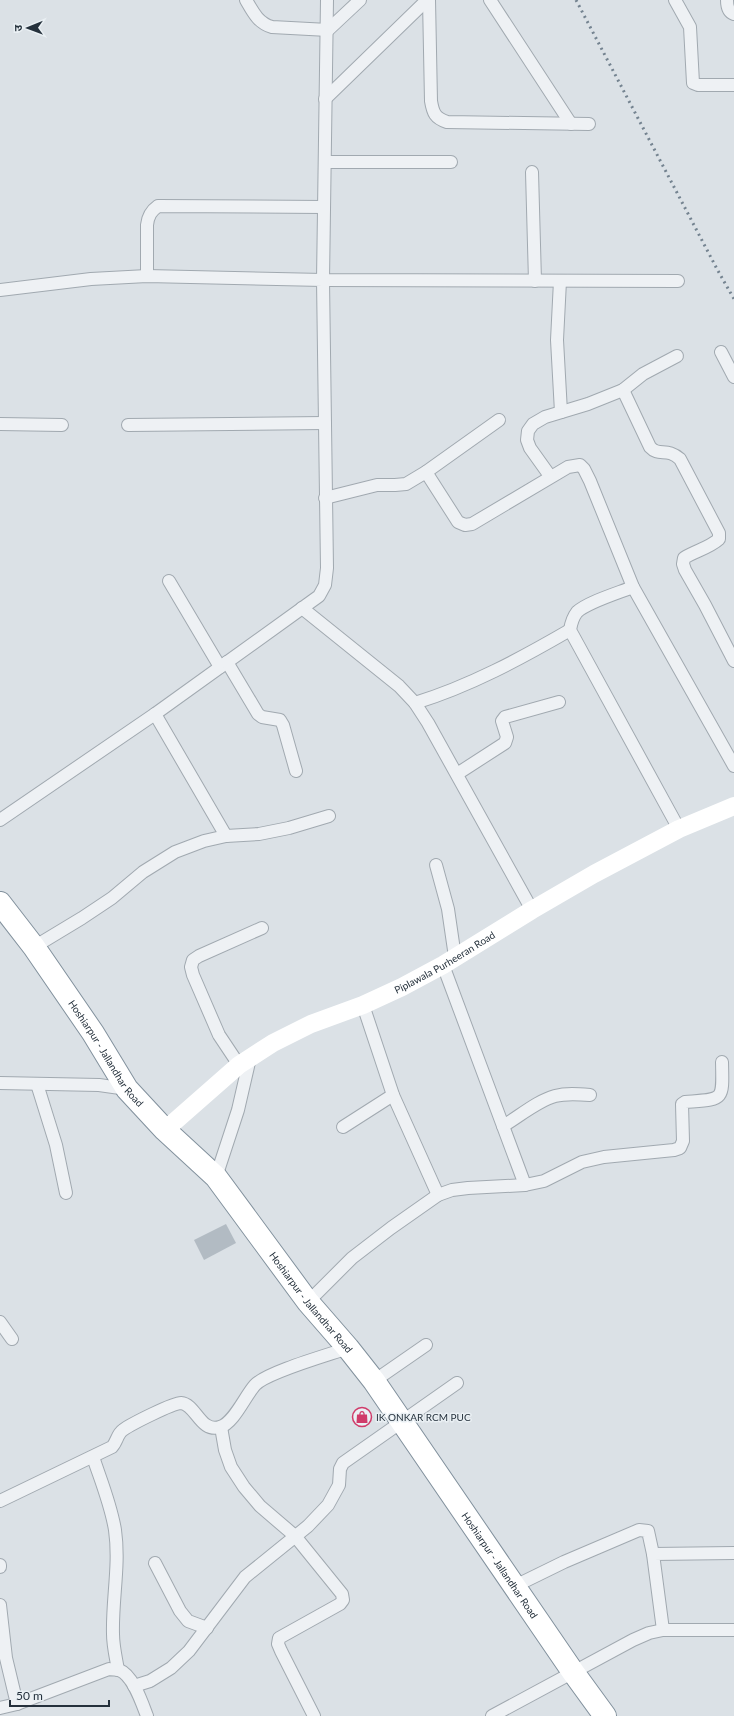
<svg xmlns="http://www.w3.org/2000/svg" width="734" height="1716" viewBox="0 0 734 1716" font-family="Lato,'Noto Sans Devanagari',sans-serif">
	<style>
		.building { fill: #b2bbc3 }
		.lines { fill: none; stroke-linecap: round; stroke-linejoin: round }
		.street-casing { stroke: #a1a9b0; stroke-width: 14 }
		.highway-casing { stroke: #82919d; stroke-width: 24 }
		.street { stroke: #eef1f4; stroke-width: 12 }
		.secondary { stroke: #fff; stroke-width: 18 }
		.highway { stroke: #fff; stroke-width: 22 }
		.rail { stroke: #748390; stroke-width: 3; stroke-dasharray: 2 4; stroke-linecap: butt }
		.labels { text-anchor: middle; stroke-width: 3; stroke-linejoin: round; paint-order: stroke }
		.street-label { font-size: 10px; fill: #25313c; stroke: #eaf0f4 }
		.poi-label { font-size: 10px; fill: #25313c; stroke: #eaf0f4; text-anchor: start }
	</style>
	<rect width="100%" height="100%" fill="#dbe1e6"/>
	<!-- building -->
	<path class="building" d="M 226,1224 L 236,1243 L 204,1260 L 194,1240 Z"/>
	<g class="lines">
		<!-- street casing -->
		<g class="street-casing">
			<g id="street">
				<path d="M 246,0 C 253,12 258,23 272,27 L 328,30 L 360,0"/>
				<path d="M 327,0 L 323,280 L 678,281"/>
				<path d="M 429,0 L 431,101 C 433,113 435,118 447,122 L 589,124"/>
				<path d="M 490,0 L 571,124"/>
				<path d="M 675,0 L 690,27 L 693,83 L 698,85 L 734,85"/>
				<path d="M 727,0 C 727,5 728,12 734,14"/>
				<path d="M 325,99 L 427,0"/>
				<path d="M 325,162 L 451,162"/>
				<path d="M 532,172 L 535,281"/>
				<path d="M 147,276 L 147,225 C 148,216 151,211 158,206 L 324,207"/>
				<path d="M 560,281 L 557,340 L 561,412"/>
				<path d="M 0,290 L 91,279 L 147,276 L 323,280 L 327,568 L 325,585 L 319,596 L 155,714 L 0,820"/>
				<path d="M 721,352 L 734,377"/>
				<path d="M 623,390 L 650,447 C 659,457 667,447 680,459 L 719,533 L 719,539 C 709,548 695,551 684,558 L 683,564 L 685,570 L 705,605 L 734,661"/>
				<path d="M 0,424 L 62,425"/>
				<path d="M 128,425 L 325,423"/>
				<path d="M 426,472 L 458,522 L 465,525 L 472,524 L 568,467 L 580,465 L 584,469 L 590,481 L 633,587 L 734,766"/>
				<path d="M 550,476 L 530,448 L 527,440 L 528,431 L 533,424 L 545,417 L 588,404 L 623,390 L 643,374 L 677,356"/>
				<path d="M 325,498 L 377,485 L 395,485 L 406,484 L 426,472 L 499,420"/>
				<path d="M 169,581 L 220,667"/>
				<path d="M 633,587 C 618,593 588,602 577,612 C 573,617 571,624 570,630 L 679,829"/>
				<path d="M 302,608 L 399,686 L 415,703 L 428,723 L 532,910"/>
				<path d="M 227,662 L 258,714 L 262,717 L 280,720 L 283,725 L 296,771"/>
				<path d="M 415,703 C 470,686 520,659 570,630"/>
				<path d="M 155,714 L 226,836"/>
				<path d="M 457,774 L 505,743 L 507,737 L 502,721 L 505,717 L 559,702"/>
				<path d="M 436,865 L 448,909 L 455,957"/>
				<path d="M 34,947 L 82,918 L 112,898 L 143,872 L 175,852 L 204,841 L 226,836 L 259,834 L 289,828 L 329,816"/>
				<path d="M 443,965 L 525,1185"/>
				<path d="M 363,1005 L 393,1095 L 438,1195"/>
				<path d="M 239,1065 L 219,1035 L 193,975 L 191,967 L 193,960 L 199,956 L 262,928"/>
				<path d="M 0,1083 L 99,1085 L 127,1089"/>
				<path d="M 37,1084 L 56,1145 L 66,1193"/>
				<path d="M 503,1126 C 520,1116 537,1101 555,1096 C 566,1093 578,1094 590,1095"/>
				<path d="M 343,1127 L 393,1095"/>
				<path d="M 216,1177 L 238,1110 L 250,1058"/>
				<path d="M 308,1302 L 352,1258 L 391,1228 L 438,1195 L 452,1190 L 468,1188 L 525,1185 L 544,1181 L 582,1162 L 604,1157 L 674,1150 L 680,1148 L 683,1141 L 682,1104 L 685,1102 C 724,1099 723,1102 722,1062"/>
				<path d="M 0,1322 L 12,1339"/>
				<path d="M 374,1381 L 426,1345"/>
				<path d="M 221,1427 L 225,1450 L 231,1467 L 244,1487 L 260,1506 L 295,1536 L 342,1594 L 343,1600 L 340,1604 L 279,1638 L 278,1644 L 281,1651 L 314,1716"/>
				<path d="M 93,1457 C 101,1481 111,1505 115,1530 C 120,1565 112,1599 113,1634 C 113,1646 116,1658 118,1670"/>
				<path d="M 0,1501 L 112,1447 C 117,1442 117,1434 123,1430 C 131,1424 173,1403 181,1403 C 196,1404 200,1433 220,1427 C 234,1423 245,1396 255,1385 C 267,1372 328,1355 348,1348"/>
				<path d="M 734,1553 L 653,1554 L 663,1630 L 734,1630"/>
				<path d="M 155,1563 L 180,1611 L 188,1621 L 207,1628"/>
				<path d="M 0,1565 L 0,1567"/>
				<path d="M 515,1586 L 564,1562 L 639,1530 L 648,1531 L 653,1554"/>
				<path d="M 0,1605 L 6,1658 L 17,1704"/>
				<path d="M 134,1686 L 150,1681 L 171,1668 L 189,1651 L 245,1577 L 308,1526 L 328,1505 L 339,1485 L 340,1469 L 343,1463 L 457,1383"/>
				<path d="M 0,1708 L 17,1704 L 109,1669 C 112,1670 116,1669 119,1670 C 133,1675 142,1703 147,1716"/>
				<path d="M 492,1716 L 633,1640 L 649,1633 L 663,1630"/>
			</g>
		</g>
		<!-- highway casing -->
		<g class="highway-casing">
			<g id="highway">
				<path id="s2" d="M 0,903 L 34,947 L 93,1033 L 127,1089 L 165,1130 L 216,1177 L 308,1302 L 348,1348 L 374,1381 L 573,1672 L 605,1716"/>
			</g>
		</g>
		<!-- street -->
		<use href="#street" class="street"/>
		<!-- secondary -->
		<path class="secondary" id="s1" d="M 165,1130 L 239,1065 L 273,1043 L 311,1024 L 363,1005 L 402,987 L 443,965 L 532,910 L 594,874 L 679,829 L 734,806"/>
		<!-- highway -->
		<use href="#highway" class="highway"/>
		<!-- rail -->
		<path class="rail" d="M 576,0 L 717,269 L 734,299"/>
	</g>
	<!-- icons -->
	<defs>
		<g id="shop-ring" transform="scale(1)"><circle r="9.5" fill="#eaf0f4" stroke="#d03b6a" stroke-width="1.5"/><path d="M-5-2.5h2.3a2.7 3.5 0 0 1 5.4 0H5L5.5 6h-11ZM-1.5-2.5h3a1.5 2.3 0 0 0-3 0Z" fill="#d03b6a"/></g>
	</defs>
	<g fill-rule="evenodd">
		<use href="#shop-ring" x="362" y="1417"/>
	</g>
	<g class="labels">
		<!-- street labels -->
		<g class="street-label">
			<text dy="4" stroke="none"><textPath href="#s1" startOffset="329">Piplawala Purheeran Road</textPath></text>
			<text dy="4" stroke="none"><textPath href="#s2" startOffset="184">Hoshiarpur - Jallandhar Road</textPath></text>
			<text dy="4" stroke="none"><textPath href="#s2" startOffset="508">Hoshiarpur - Jallandhar Road</textPath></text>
			<text dy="4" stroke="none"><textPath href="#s2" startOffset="832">Hoshiarpur - Jallandhar Road</textPath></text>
		</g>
		<!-- poi labels -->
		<g class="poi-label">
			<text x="376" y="1421">IK ONKAR RCM PUC</text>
		</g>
	</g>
	<!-- north arrow -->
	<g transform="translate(28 28) rotate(269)" stroke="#eaf0f4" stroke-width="3" paint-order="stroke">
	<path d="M0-3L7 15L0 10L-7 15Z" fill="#25313c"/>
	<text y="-6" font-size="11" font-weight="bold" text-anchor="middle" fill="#25313c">उ</text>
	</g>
	<!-- scale -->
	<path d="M10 1700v6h99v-6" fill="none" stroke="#25313c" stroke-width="2"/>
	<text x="16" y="1700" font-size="12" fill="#25313c" stroke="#eaf0f4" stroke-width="3" paint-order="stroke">50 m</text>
</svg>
